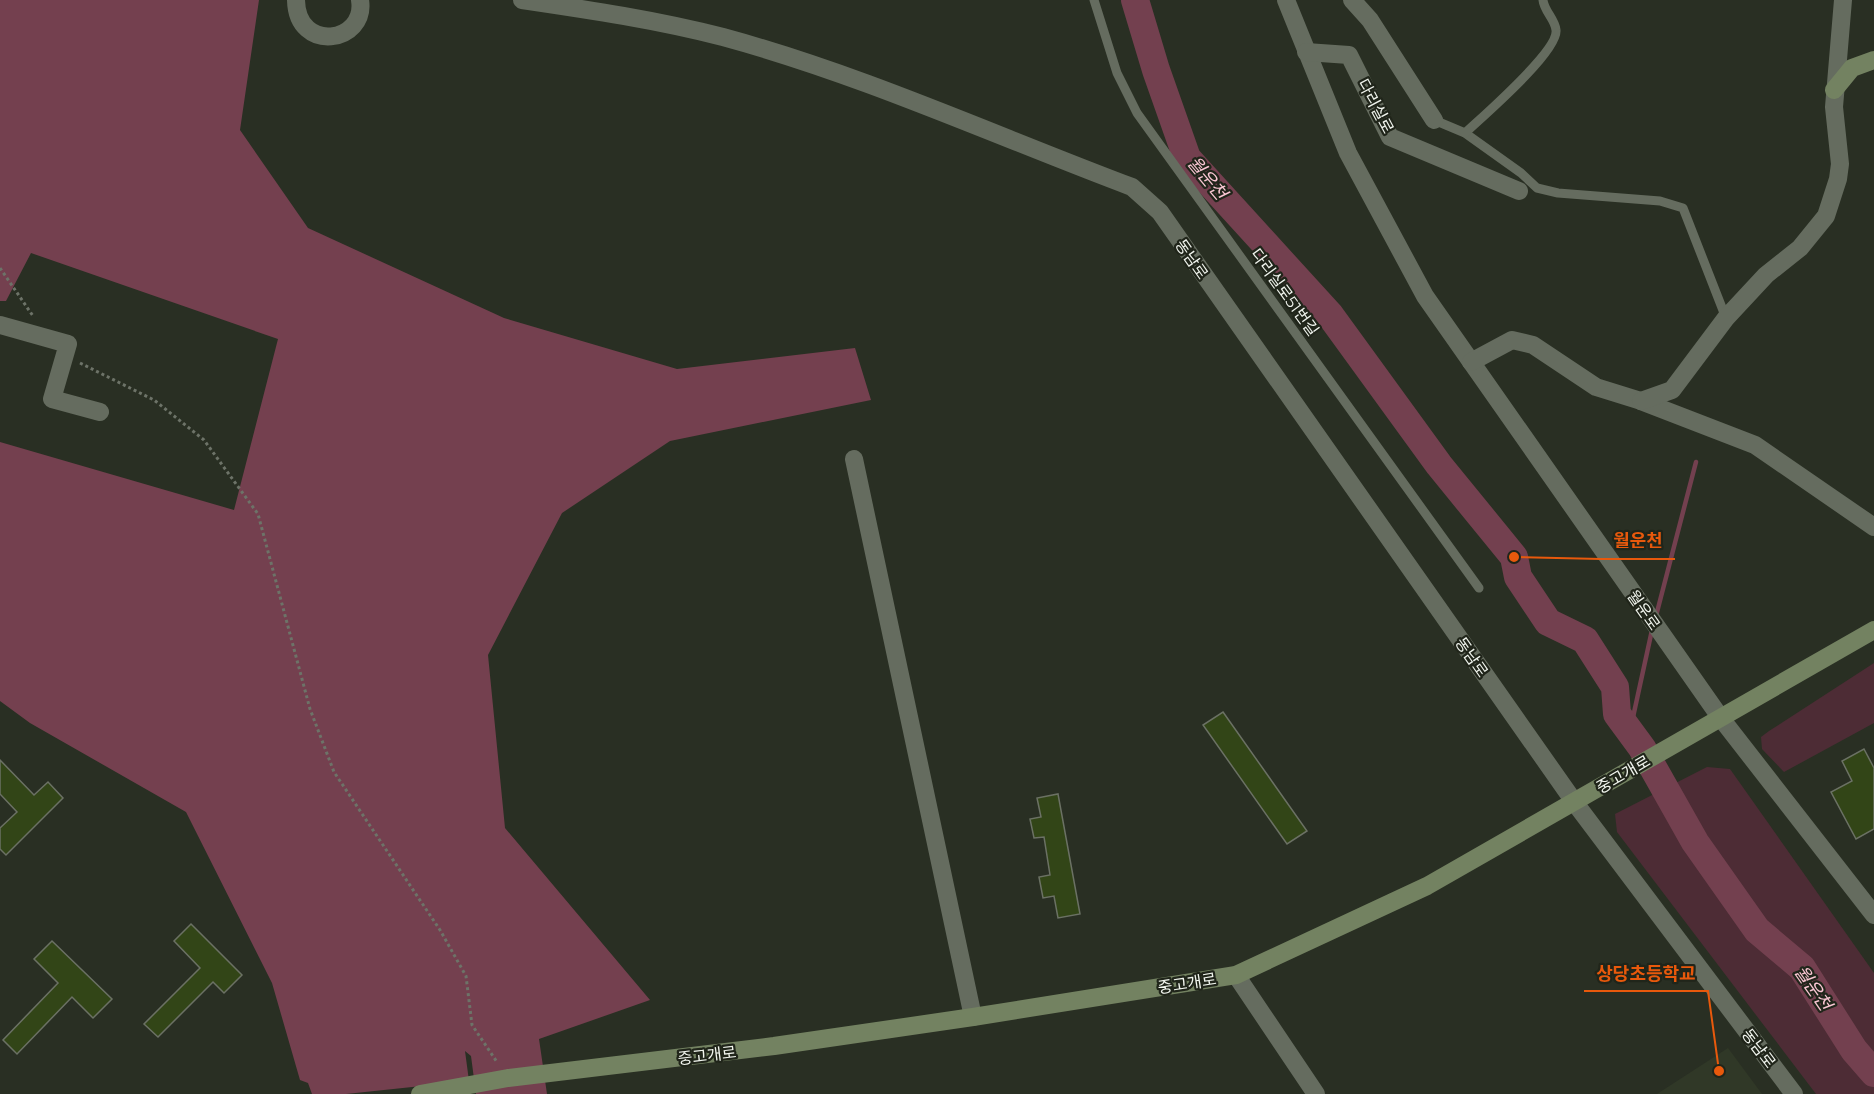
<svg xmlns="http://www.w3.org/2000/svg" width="1874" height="1094" viewBox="0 0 1874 1094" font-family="Montserrat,'Noto Sans KR',sans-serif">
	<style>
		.built { fill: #303827 }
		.green { fill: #4d2c35 }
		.forest { fill: #74404f }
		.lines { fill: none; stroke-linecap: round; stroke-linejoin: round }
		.stream { stroke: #73404f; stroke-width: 4.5 }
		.river { stroke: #73404f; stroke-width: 28 }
		.building { fill: #324517; stroke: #6b7164; stroke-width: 1.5 }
		.path { stroke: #6d7368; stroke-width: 3; stroke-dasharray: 3 3; stroke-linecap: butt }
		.lane { stroke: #656c5f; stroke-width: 9 }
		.street { stroke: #656c5f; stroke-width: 18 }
		.secondary { stroke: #738261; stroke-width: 18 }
		.labels { text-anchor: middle; stroke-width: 4.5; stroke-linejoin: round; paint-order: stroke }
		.street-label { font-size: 16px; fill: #f1f5ee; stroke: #20251a }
		.water-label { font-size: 18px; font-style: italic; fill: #fbc7d4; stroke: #20251a }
		.leader { fill: none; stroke: #e8590c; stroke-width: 2 }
		.callout-dot { fill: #e8590c; stroke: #20251a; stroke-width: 2 }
		.callout-label { font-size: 18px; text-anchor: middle; font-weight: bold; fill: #e8590c; stroke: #20251a; stroke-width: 4.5; stroke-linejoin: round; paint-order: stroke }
	</style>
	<rect width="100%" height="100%" fill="#292f23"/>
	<!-- built -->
	<path class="built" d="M 1728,1048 L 1762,1094 L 1657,1094 Z"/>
	<!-- green -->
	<g class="green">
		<path d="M 1874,663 L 1874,723 L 1784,772 L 1762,749 L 1761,737 L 1769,731 Z"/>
		<path d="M 1707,767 L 1730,769 L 1874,973 L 1874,1094 L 1816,1094 L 1617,832 L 1615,814 Z"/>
	</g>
	<!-- forest -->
	<path class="forest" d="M 0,0 L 259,0 L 240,130 L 308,228 L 504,318 L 677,369 L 855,348 L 871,400 L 670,441 L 562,513 L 488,655 L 505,828 L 650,1000 L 539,1039 L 547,1094 L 476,1094 L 471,1056 L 465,1051 L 469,1081 L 346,1094 L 312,1094 L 308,1083 L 300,1080 L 272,983 L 186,812 L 30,723 L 0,701 L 0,442 L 234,510 L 278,339 L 31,253 L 6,301 L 0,301 Z"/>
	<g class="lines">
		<!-- stream -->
		<g class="stream">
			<path d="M 1656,616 L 1696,462"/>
			<path d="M 1630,731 L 1652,630"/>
		</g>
		<!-- river -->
		<path class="river" d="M 1135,0 L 1156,70 L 1187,158 L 1330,315 L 1439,465 L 1514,557 L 1518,577 L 1548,622 L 1585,640 L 1615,687 L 1617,714 L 1642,748 L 1695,842 L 1757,930 L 1802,968 L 1854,1050 L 1874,1073"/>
	</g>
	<!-- building -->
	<g class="building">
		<path d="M 1223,712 L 1307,831 L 1287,844 L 1203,725 Z"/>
		<path d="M 1864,749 L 1874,768 L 1874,829 L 1856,839 L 1831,792 L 1852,781 L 1842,761 Z"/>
		<path d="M 0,760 L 34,795 L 48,782 L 63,798 L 6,855 L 0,849 L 0,828 L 17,812 L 0,794 Z"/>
		<path d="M 1058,794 L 1080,914 L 1058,918 L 1054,896 L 1043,898 L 1039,877 L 1050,875 L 1044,837 L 1034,838 L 1030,819 L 1041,817 L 1037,798 Z"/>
		<path d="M 191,924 L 242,975 L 224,993 L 213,982 L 158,1037 L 144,1024 L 200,968 L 174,941 Z"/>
		<path d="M 52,941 L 112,999 L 93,1018 L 72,997 L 17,1054 L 3,1040 L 58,983 L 34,959 Z"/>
	</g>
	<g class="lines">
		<!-- path -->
		<g class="path">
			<path d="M 0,268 L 33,316"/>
			<path d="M 80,363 L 154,400 L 204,440 L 258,514 L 310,709 L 334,772 L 440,930 L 466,976 L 472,1025 L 497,1062"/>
		</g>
		<!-- lane -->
		<g class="lane">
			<path d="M 1094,0 L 1117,73 L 1137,113 L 1479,588"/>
			<path d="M 1434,120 L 1465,133 L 1521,173 L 1537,188 L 1558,193 L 1660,201 L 1683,208 L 1726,318"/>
			<path d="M 1465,133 C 1482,117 1559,51 1556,30 C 1555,19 1544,11 1543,0"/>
		</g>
		<!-- street -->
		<g class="street">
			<path d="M 296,0 C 297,54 367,43 360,0"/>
			<path d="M 522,0 C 590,10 657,20 723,37 C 863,75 996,136 1132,187 L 1160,212 L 1575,803 L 1794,1094"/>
			<path d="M 1286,0 L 1348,153 L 1425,296 L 1720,717 L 1874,915"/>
			<path d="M 1352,0 L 1370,20 L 1434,120"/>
			<path d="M 1306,52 L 1349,55 L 1390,137 L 1519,191"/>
			<path d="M 0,325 L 68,344 L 52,399 L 100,412"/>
			<path d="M 1471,362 L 1512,340 L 1533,345 L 1596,387 L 1641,401 L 1755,445 L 1874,527"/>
			<path d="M 1641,401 L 1672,390 L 1726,318 L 1766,275 L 1800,248 L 1826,216 L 1838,179 L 1840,164 L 1834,107 L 1843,0"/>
			<path d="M 854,459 L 973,1017"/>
			<path d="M 1236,975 L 1316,1094"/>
		</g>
		<!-- secondary -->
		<g class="secondary">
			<path d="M 1834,90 L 1852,68 L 1874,60"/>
			<path d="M 420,1094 L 508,1078 L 774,1046 L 973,1017 L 1236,975 L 1427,886 L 1874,630"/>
		</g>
	</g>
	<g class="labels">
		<!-- street labels -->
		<g class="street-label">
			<text transform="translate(1376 106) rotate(62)" y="6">다리실로</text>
			<text transform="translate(1192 259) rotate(55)" y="6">동남로</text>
			<text transform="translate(1285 292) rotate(54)" y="6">다리실로51번길</text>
			<text transform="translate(1644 610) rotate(55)" y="6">월운로</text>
			<text transform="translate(1472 657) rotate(55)" y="6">동남로</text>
			<text transform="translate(1623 774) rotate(-30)" y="6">중고개로</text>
			<text transform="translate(1187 983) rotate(-9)" y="6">중고개로</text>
			<text transform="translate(1759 1048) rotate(53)" y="6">동남로</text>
			<text transform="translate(707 1055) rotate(-7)" y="6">중고개로</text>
		</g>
		<!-- water labels -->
		<g class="water-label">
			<text transform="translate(1207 178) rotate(50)" y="6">월운천</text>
			<text transform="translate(1813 988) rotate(55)" y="6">월운천</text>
		</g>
	</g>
	<!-- callouts -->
	<path class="leader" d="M1514 557L1601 559H1675M1719 1071L1708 991H1584"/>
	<g class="callout-dot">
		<circle cx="1514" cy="557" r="6"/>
		<circle cx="1719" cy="1071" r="6"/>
	</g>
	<g class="callout-label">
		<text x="1638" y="547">월운천</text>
		<text x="1646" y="980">상당초등학교</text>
	</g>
</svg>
